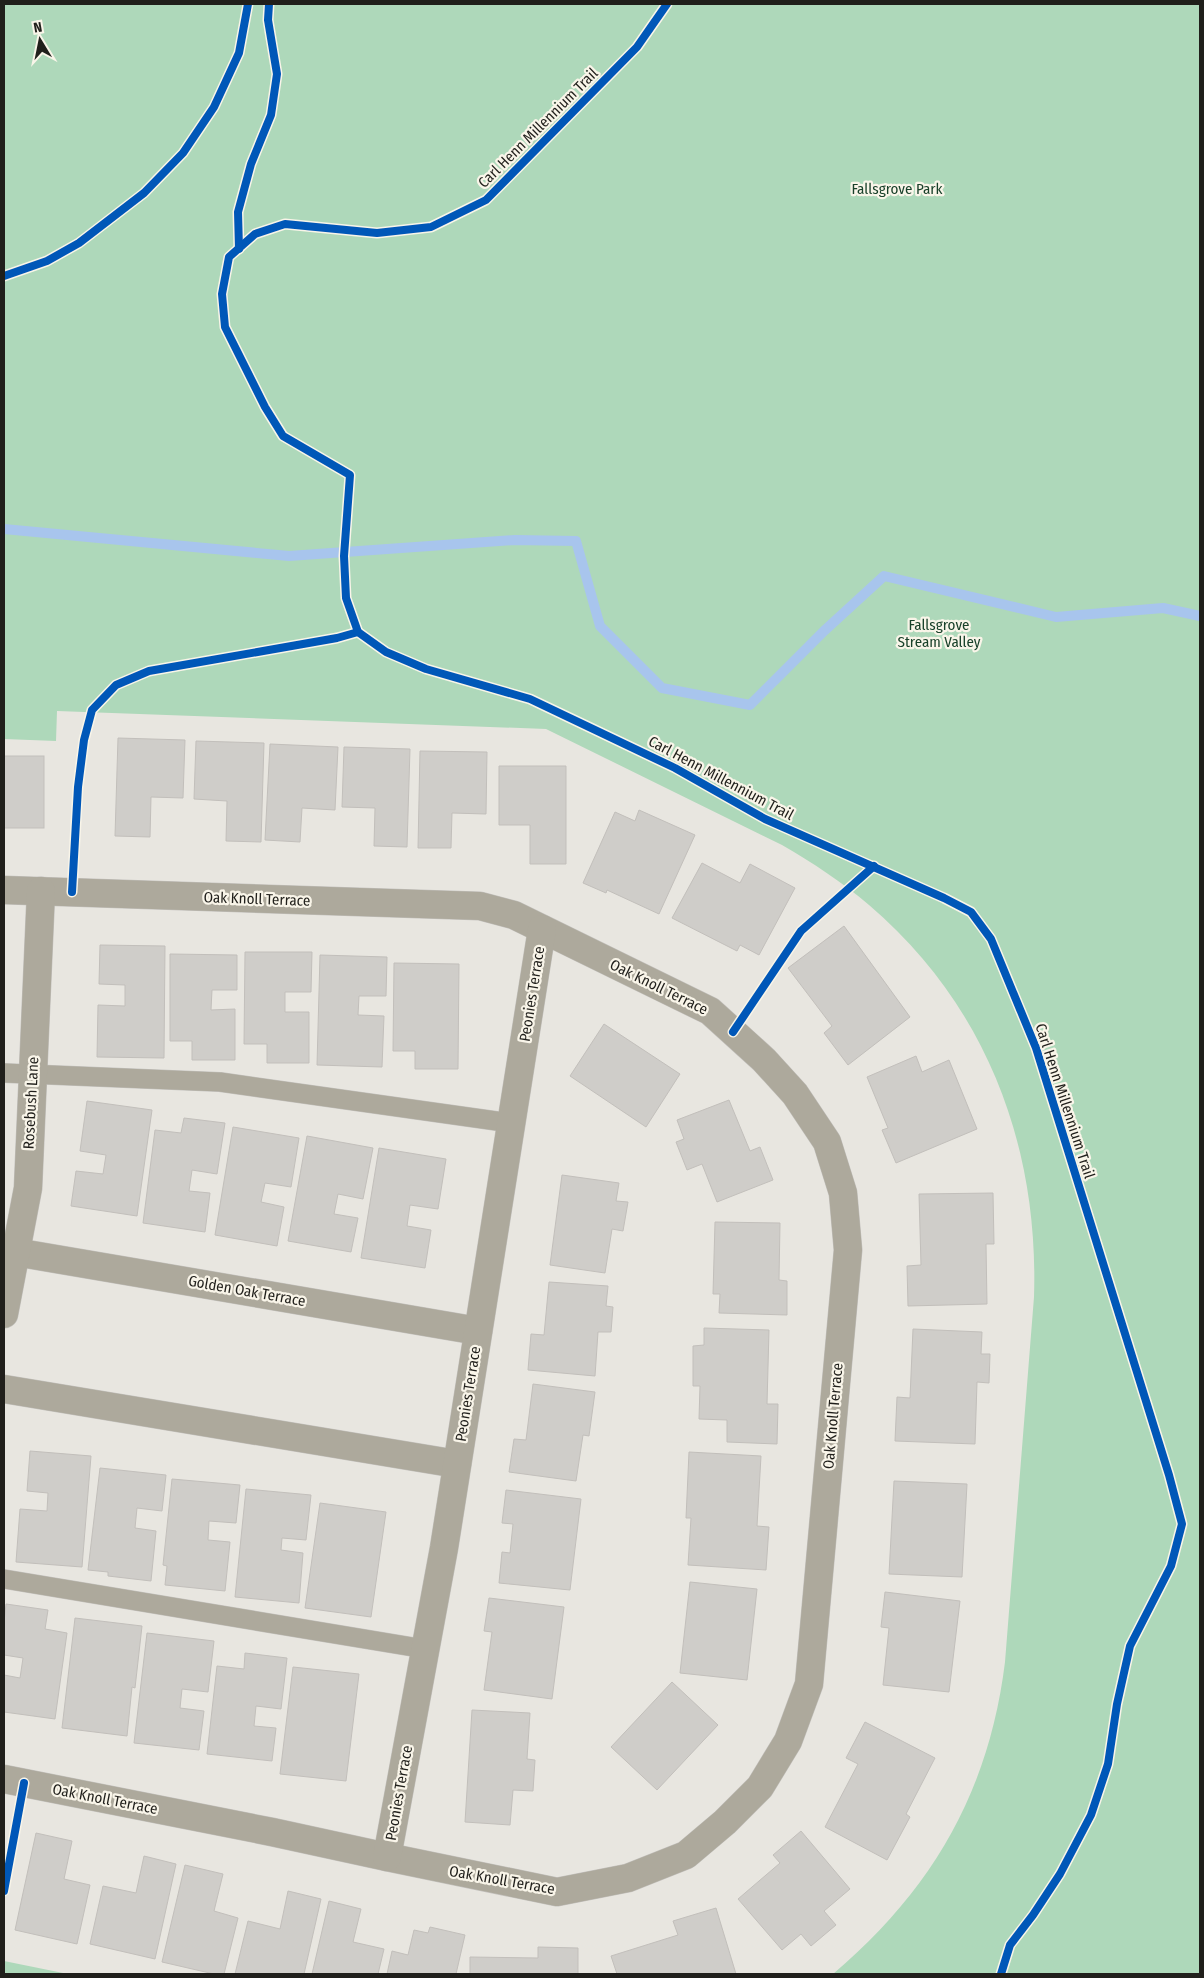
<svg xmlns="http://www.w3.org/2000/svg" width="1204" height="1978" viewBox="0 0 1204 1978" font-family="'Fira Sans Condensed',sans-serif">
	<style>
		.green { fill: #aed8ba }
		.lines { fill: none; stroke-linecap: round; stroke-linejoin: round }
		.stream { stroke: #a8c5ed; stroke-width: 10 }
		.building { fill: #cfcdc9; stroke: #c2bfbb }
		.service-casing { stroke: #c3c1bd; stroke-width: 20 }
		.minor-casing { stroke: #c3c1bd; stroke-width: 29 }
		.service { stroke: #ada99c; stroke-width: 19 }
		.minor { stroke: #ada99c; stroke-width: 28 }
		.cycleway-casing { stroke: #f9f5e9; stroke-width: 11 }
		.cycleway { stroke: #0057b8; stroke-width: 8 }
		.labels { text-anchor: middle; stroke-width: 4.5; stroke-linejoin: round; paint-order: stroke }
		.street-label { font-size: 15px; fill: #201f1b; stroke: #f9f5e9 }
		.park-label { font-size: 15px; fill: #19412a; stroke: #f9f5e9 }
	</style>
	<rect width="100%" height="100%" fill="#e8e6e0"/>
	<!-- green -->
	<g class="green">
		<path d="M 4,4 L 1200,4 L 1200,1974 L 833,1974 C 932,1890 989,1792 1005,1662 L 1034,1297 C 1039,1145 986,1005 869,905 C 842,882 813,863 782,845 L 546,729 L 57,711 L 56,741 L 4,739 Z"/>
		<path d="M 4,1961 L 68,1974 L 4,1974 Z"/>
	</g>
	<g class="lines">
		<!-- stream -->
		<path class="stream" d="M 4,529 L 289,556 L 515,540 L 576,541 L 600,626 L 662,688 L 750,705 L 824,631 L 884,576 L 1056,617 L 1163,608 L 1200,616"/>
	</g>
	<!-- building -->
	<g class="building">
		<path d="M 118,738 L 185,740 L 183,798 L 151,797 L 150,837 L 115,836 Z"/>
		<path d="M 196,741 L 264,743 L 261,842 L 226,841 L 227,801 L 194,799 Z"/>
		<path d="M 270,744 L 338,747 L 335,810 L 302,808 L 300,842 L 265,840 Z"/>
		<path d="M 344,747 L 410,749 L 407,847 L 374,846 L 375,808 L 342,807 Z"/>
		<path d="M 420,751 L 487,752 L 486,814 L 452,813 L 451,848 L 418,848 Z"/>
		<rect x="4" y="756" width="40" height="72"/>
		<path d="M 499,766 L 566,766 L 566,864 L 530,864 L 530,825 L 499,825 Z"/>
		<path d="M 639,810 L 695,835 L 659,914 L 607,890 L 606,893 L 583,883 L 615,812 L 635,821 Z"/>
		<path d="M 702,863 L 740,883 L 750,864 L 795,888 L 759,955 L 740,945 L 737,951 L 672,918 Z"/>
		<path d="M 844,926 L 910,1017 L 848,1065 L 824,1033 L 832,1026 L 788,968 Z"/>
		<path d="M 100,945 L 165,946 L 164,1058 L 97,1057 L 98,1005 L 125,1006 L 125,985 L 99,984 Z"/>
		<path d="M 245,952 L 312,952 L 311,992 L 285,992 L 285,1012 L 309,1012 L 309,1063 L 267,1063 L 267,1044 L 244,1044 Z"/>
		<path d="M 170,954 L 237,955 L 237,990 L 212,990 L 211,1010 L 235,1009 L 235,1060 L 192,1060 L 192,1041 L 170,1041 Z"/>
		<path d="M 320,955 L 387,957 L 386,996 L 359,996 L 358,1015 L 384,1016 L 382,1067 L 317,1065 Z"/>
		<path d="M 394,963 L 459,964 L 458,1069 L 415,1069 L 415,1051 L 393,1051 Z"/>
		<path d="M 604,1024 L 680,1074 L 646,1127 L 570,1076 Z"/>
		<path d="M 916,1056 L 922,1072 L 949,1060 L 977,1129 L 896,1163 L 882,1130 L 888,1128 L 867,1077 Z"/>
		<path d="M 729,1100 L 750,1151 L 760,1147 L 773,1180 L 717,1202 L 702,1164 L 687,1170 L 676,1142 L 684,1139 L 677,1120 Z"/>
		<path d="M 87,1101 L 152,1110 L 137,1216 L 71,1206 L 76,1171 L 103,1174 L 106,1155 L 80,1151 Z"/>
		<path d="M 184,1118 L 225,1123 L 217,1174 L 192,1170 L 189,1191 L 210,1193 L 205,1232 L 143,1223 L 155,1130 L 181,1133 Z"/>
		<path d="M 233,1127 L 299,1138 L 291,1187 L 265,1183 L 261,1202 L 284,1207 L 277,1246 L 215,1235 Z"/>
		<path d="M 307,1136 L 373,1148 L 363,1199 L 338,1194 L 334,1214 L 358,1218 L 351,1252 L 288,1241 Z"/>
		<path d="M 379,1148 L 446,1159 L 438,1209 L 410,1205 L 407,1226 L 431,1230 L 425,1268 L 361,1258 Z"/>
		<path d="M 562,1175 L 619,1183 L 616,1201 L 628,1202 L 623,1231 L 612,1229 L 605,1273 L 550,1265 Z"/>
		<path d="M 993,1193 L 994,1244 L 986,1244 L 987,1304 L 908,1306 L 907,1266 L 921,1265 L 919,1194 Z"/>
		<path d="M 715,1222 L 780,1223 L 779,1280 L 787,1281 L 787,1315 L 719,1313 L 720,1294 L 713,1294 Z"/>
		<path d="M 549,1282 L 608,1286 L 606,1306 L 613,1307 L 611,1332 L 598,1332 L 595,1376 L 528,1370 L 531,1334 L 544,1335 Z"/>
		<path d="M 704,1328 L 769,1330 L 767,1404 L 778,1404 L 777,1444 L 727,1442 L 727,1420 L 699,1419 L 700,1386 L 693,1386 L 693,1346 L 704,1345 Z"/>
		<path d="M 913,1329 L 982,1332 L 981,1354 L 990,1354 L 989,1383 L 977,1382 L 975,1444 L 895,1441 L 897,1397 L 910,1398 Z"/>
		<path d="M 533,1384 L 595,1392 L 589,1436 L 583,1435 L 576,1481 L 509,1472 L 514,1439 L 526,1440 Z"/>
		<path d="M 30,1451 L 91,1456 L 82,1567 L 16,1562 L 20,1509 L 47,1511 L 48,1493 L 27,1491 Z"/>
		<path d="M 689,1452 L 761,1456 L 757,1526 L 769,1527 L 766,1570 L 688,1565 L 691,1518 L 686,1518 Z"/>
		<path d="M 100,1468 L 166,1475 L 162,1511 L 137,1508 L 135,1528 L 156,1531 L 151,1581 L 108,1576 L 108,1572 L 88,1570 Z"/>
		<path d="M 172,1479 L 240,1485 L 236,1523 L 209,1521 L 208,1540 L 230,1542 L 225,1591 L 165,1585 L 167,1566 L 163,1565 Z"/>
		<path d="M 894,1481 L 967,1484 L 962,1577 L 889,1574 Z"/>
		<path d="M 246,1489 L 311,1495 L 306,1540 L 282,1538 L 281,1550 L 303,1553 L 299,1603 L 235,1597 Z"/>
		<path d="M 506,1490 L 581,1499 L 570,1590 L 499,1583 L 502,1552 L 510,1553 L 513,1524 L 502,1523 Z"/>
		<path d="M 320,1503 L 386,1512 L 371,1617 L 305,1608 Z"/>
		<path d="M 690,1582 L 757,1589 L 747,1680 L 680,1673 Z"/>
		<path d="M 885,1592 L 960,1601 L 949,1692 L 883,1685 L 889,1628 L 881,1627 Z"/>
		<path d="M 489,1598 L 564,1607 L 552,1699 L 484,1690 L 492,1632 L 484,1631 Z"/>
		<path d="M 6,1604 L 48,1610 L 45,1629 L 67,1633 L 55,1719 L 4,1712 L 4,1675 L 20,1678 L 23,1658 L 4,1655 L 4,1622 Z"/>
		<path d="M 75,1618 L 142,1626 L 135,1688 L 132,1687 L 127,1736 L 62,1728 Z"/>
		<path d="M 147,1633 L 214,1641 L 208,1692 L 182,1689 L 180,1708 L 204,1711 L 199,1750 L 134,1743 Z"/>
		<path d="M 245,1653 L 287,1658 L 281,1709 L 256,1706 L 254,1726 L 276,1728 L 272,1761 L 207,1754 L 217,1666 L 244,1669 Z"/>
		<path d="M 293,1667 L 359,1674 L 346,1781 L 280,1774 Z"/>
		<path d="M 672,1682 L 718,1725 L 657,1790 L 611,1747 Z"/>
		<path d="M 472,1710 L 530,1713 L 527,1759 L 535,1760 L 533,1791 L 513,1790 L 510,1825 L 465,1822 Z"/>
		<path d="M 865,1722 L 935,1758 L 906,1814 L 910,1817 L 887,1860 L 825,1827 L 858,1764 L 846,1758 Z"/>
		<path d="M 801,1831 L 850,1889 L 824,1911 L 836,1925 L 811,1946 L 801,1934 L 782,1950 L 738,1899 L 780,1863 L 773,1855 Z"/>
		<path d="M 36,1833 L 72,1841 L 64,1879 L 90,1885 L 77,1944 L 15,1930 Z"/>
		<path d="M 144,1856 L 176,1864 L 155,1959 L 90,1944 L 103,1886 L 136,1893 Z"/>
		<path d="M 185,1865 L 223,1874 L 214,1911 L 238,1918 L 224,1974 L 214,1974 L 162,1962 Z"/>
		<path d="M 288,1891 L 321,1899 L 304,1974 L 235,1974 L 248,1921 L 280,1929 Z"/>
		<path d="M 329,1901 L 361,1909 L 353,1942 L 384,1949 L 378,1974 L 312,1974 Z"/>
		<path d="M 716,1908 L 736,1974 L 617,1974 L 611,1956 L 678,1935 L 673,1921 Z"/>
		<path d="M 430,1927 L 465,1935 L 456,1974 L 387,1974 L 392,1951 L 408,1955 L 414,1930 L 428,1933 Z"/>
		<path d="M 538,1947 L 578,1948 L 578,1974 L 470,1974 L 470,1957 L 538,1958 Z"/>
	</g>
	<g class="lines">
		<!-- service casing -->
		<g class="service-casing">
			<g id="service">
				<path d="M 4,1073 L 220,1082 L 511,1123"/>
				<path d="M 4,1579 L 425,1649"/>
			</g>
		</g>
		<!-- minor casing -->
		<g class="minor-casing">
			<g id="minor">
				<path d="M 4,890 L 480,906 L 514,915 L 710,1011 L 764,1060 L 795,1094 L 827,1142 L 843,1193 L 848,1250 L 809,1684 L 788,1741 L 760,1787 L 725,1822 L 686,1855 L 628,1878 L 557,1892 L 387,1857 L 272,1832 L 4,1779"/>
				<path d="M 15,1252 L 478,1331"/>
				<path d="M 4,1314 L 28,1188 L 41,891"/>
				<path d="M 4,1389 L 457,1464"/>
				<path d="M 387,1857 L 444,1548 L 542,929"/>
			</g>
		</g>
		<!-- service -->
		<use href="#service" class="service"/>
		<!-- minor -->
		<use href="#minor" class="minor"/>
		<!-- cycleway casing -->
		<g class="cycleway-casing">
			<g id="cycleway">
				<path d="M 667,4 L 637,47 L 486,200 L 431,227 L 377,233 L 285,224 L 255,234 L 229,257 L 222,294 L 225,327 L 265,407 L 283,436 L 350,475 L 344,556 L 346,598 L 358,632 L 386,652 L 426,669 L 530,699 L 675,768 L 765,819 L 944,898 L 971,912 L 991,939 L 1036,1048 L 1169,1475 L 1182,1524 L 1171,1566 L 1130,1646 L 1117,1704 L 1108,1764 L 1091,1815 L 1060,1874 L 1033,1915 L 1010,1945 L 1001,1974"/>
				<path d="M 239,249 L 238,212 L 251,164 L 271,115 L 277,74 L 268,20 L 269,4"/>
				<path d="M 4,276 L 47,261 L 79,243 L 144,193 L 183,153 L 214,107 L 239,53 L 248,4"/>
				<path d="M 72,892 L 78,787 L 84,740 L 92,710 L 116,685 L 149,671 L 337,638 L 358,632"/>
				<path d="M 733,1032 L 801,931 L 874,866"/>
				<path d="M 4,1891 L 24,1783"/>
			</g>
		</g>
		<!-- cycleway -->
		<use href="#cycleway" class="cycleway"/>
	</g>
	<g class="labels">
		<!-- street labels -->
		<g class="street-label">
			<text transform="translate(538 128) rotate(-45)" y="5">Carl Henn Millennium Trail</text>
			<text transform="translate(721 778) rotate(28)" y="5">Carl Henn Millennium Trail</text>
			<text transform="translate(257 899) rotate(2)" y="5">Oak Knoll Terrace</text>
			<text transform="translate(659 987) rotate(26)" y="5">Oak Knoll Terrace</text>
			<text transform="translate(532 994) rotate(-81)" y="5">Peonies Terrace</text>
			<text transform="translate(1065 1101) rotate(72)" y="5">Carl Henn Millennium Trail</text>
			<text transform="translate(31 1103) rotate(-87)" y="5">Rosebush Lane</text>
			<text transform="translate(247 1291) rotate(10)" y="5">Golden Oak Terrace</text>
			<text transform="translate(468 1394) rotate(-81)" y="5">Peonies Terrace</text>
			<text transform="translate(833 1416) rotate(-85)" y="5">Oak Knoll Terrace</text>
			<text transform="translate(399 1793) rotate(-80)" y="5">Peonies Terrace</text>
			<text transform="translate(105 1799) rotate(11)" y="5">Oak Knoll Terrace</text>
			<text transform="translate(502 1880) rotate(10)" y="5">Oak Knoll Terrace</text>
		</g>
		<!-- park labels -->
		<g class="park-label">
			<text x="897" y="194">Fallsgrove Park</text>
			<text x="939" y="630">Fallsgrove<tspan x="939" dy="17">Stream Valley</tspan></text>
		</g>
	</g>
	<!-- border -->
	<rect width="1204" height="1978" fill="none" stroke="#201f1b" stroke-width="10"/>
	<!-- north arrow -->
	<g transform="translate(40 40) rotate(350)" stroke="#f9f5e9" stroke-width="4" paint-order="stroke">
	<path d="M0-4L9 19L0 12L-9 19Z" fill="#201f1b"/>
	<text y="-8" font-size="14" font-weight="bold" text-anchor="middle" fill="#201f1b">N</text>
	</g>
</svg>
